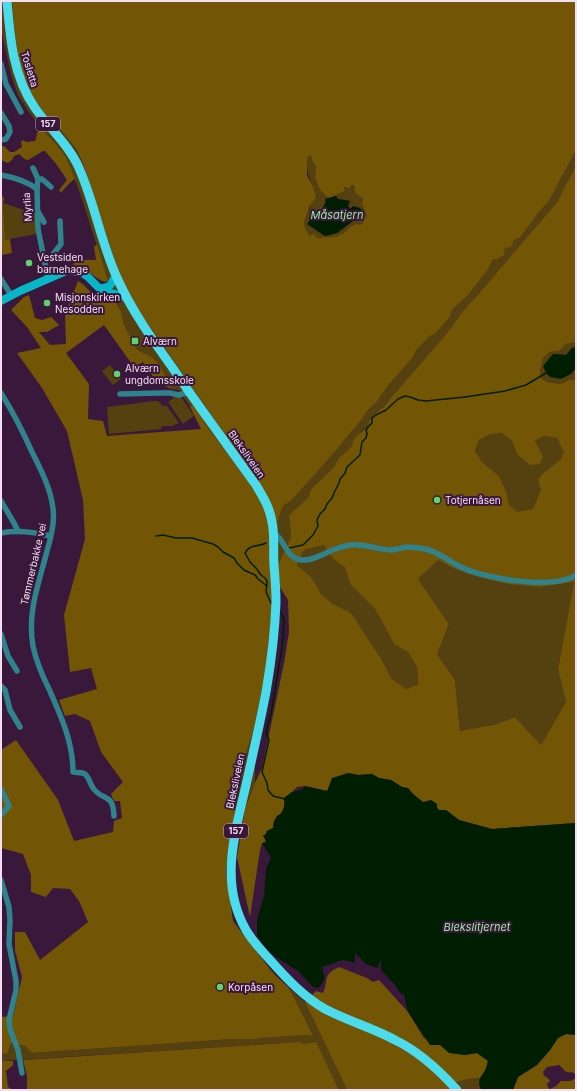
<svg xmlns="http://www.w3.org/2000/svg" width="577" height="1091" viewBox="0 0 577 1091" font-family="Inter,sans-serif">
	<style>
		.green { fill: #55410f; fill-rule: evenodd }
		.forest { fill: #725606; fill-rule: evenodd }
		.water { fill: #001f02 }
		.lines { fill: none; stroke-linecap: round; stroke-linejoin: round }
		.stream { stroke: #001f02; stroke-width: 1.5 }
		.street { stroke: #2f838c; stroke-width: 5.5 }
		.secondary { stroke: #08b7c7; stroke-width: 8 }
		.primary { stroke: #4cdbea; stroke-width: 9 }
		.poi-dot { fill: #5ed56c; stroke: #3a183b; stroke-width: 1.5 }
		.labels { text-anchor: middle; stroke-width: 4; stroke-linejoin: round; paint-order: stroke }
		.shield { fill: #3a183b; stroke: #bca3bc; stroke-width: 1 }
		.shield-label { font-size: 9px; font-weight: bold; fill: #f4def4 }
		.street-label { font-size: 10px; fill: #f4def4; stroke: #3a183b }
		.poi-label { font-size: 10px; fill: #f4def4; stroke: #3a183b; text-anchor: start }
		.water-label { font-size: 11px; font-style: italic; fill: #91ee98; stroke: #3a183b }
	</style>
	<rect width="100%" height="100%" fill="#3a183b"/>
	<!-- green -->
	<g class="green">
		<path d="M 1,1 L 12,1 L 15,26 L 50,119 L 68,139 L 78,154 L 89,182 L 121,279 L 125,291 L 192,388 L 268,498 L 277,522 L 283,506 L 291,501 L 325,463 L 363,418 L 368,410 L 376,403 L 387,387 L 412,358 L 417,349 L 430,336 L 435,334 L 450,317 L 452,310 L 468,295 L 487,271 L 493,259 L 514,240 L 549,201 L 576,150 L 576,166 L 564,188 L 558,201 L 475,298 L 467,306 L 446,334 L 398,390 L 393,395 L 383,408 L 380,409 L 369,421 L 369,424 L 361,431 L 352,446 L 338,459 L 334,467 L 311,489 L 308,498 L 289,515 L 291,537 L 278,565 L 276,651 L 272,681 L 255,760 L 255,783 L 245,809 L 236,806 L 247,750 L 253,731 L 205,424 L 203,419 L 193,405 L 190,407 L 179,390 L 171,389 C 166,379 162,365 153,358 C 148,354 140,353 136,348 L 124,325 L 121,311 L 108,281 L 81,196 L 66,157 L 56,144 L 41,128 L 28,111 L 18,95 L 12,78 L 1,30 Z"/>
		<path d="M 311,155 L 312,161 L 316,166 L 315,177 L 329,198 C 332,196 335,195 338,193 C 344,189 347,183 355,187 C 354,194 356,196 363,198 L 362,204 L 367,216 L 363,223 L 360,226 L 357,224 L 353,224 L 342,235 L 335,237 L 317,238 L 310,236 L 304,226 L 304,220 L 310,210 L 309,206 L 313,186 C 307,174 307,170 307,157 ZM 336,196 L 338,199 L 350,201 L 348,206 L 351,209 L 358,207 L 361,219 L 353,221 L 337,233 L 325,236 L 307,224 C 316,217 326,211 325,199 Z"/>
		<path d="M 3,203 L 27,211 L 29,210 L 36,210 L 36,234 L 5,240 Z"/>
		<path d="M 576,342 L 576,347 L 572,348 L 566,355 L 553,354 L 571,374 L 576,368 L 576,380 L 569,380 L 561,384 L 547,382 L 541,378 L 540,372 L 543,358 L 550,352 L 559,351 L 566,344 Z"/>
		<path d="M 110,365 L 121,379 L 113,385 L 102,371 Z"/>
		<path d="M 179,394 L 194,416 L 183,424 L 168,402 Z"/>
		<path d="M 154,401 L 158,401 L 164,407 L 166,405 L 179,423 L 172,426 L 161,426 L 162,429 L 109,434 L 107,407 Z"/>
		<path d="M 502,433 L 512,441 L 517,454 L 543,456 L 535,441 L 544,436 L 557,438 L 565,452 L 561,459 L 541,475 L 538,480 L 542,490 L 533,509 L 517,513 L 509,505 L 507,494 L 499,476 L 482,462 L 475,451 L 479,440 L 491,434 Z"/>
		<path d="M 324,545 L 333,559 L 345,566 L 350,584 L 375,609 L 394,644 L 408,651 L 417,667 L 418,684 L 407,689 L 392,679 L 380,657 L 351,614 L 333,604 L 321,594 L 312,578 L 297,565 L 304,550 Z"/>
		<path d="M 438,559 L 457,570 L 475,576 L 541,587 L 574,582 L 558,669 L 566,702 L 541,745 L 515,717 L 497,724 L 460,731 L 455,680 L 437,654 L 449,624 L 418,579 Z"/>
		<path d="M 289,988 L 305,1002 L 347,1090 L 339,1090 L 316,1043 L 304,1044 L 298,1042 L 1,1061 L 1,1053 L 7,1054 L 11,1043 L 25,1046 L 32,1053 L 232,1039 L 257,1039 L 261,1038 L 304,1035 L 312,1036 Z"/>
		<path d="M 480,1078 L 479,1085 L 481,1090 L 456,1090 L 450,1084 L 467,1079 Z"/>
	</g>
	<!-- forest -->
	<g class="forest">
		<path d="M 12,1 L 576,1 L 576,150 L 549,201 L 539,212 L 520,237 L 514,240 L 511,247 L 505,248 L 504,255 L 497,259 L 493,259 L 487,271 L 468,295 L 452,310 L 450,317 L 435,334 L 430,336 L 417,349 L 412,358 L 387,387 L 376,403 L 368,410 L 363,418 L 325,463 L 291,501 L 283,506 L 277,523 L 275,516 L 221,429 L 125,291 L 121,279 C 113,256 106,233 98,210 C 92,191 87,173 79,155 C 70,137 49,120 37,103 C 17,77 15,33 12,1 ZM 311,155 L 312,161 L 316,166 L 315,177 L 320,190 L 329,198 L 344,191 L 344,187 L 346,187 L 347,188 L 349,188 L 352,185 L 355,187 C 354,194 356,195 363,198 L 362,204 L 367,216 L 364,219 L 363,223 L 360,225 C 352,221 349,230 342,234 C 335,239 325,236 317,238 L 314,234 L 310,236 C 308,233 306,230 305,227 C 301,220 310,214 309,206 L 316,198 L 313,186 L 307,176 L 307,157 Z"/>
		<path d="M 41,128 L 56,144 L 66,157 L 75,179 C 72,180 63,190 61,193 L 59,190 L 67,180 L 57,165 L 45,151 L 43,151 L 28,160 L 26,160 L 19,154 L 14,156 L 12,160 L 8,163 L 1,160 L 1,147 L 4,146 L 10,152 L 14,152 L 22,147 L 21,142 L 23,140 L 26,142 L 35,141 L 36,139 L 37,133 Z"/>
		<path d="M 576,166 L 576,342 L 566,344 L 559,351 L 550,352 L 543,358 L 540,372 L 541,378 L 547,382 L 561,384 L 569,380 L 576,380 L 576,823 L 492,829 L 459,820 L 446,810 L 439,810 C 434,805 428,805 423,802 C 417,799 412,793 408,788 L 402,787 L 391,780 L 379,778 L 372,774 L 358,775 L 348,773 L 327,791 L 305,786 L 297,787 L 292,792 L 284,798 C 285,805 284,813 277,816 L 274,821 L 273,828 L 267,831 L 266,834 L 263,836 L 265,839 L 266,842 L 262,843 L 260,850 L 250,917 L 237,857 L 245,809 L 255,783 L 262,768 L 284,663 L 289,632 L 288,600 L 280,587 L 278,565 L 291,537 L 289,515 L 308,498 L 311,489 L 334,467 L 338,459 L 352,446 C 352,437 364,431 369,424 L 369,421 L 380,409 L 383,408 L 393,395 L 398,390 L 446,334 L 467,306 L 475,298 L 558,201 L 564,188 ZM 502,433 L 512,441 L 517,454 L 530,465 L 540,464 L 543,456 L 535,441 L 544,436 L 557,438 L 564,452 L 561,459 L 541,475 L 538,480 L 541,490 L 533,509 L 517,512 L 509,505 L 507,494 L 499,476 L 482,462 L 475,451 L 479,440 L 491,434 ZM 324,545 L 333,559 L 345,567 L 350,584 L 375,609 L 394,644 L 408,652 L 417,667 L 418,684 L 407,689 L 392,679 L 380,657 L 351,613 L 333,604 L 321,594 L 312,578 L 297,565 L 304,550 ZM 438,560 L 457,570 L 475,576 L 508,584 L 541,587 L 574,582 L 558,669 L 566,702 L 541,745 L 515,717 L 497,724 L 460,731 L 455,680 L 437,654 L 449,624 L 418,579 Z"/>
		<path d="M 1,195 L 4,198 L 3,203 L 5,240 L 10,239 L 12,253 L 1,255 Z"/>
		<path d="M 97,244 L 108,281 L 105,282 C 98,280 94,275 88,272 C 84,268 78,267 73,266 L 76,257 L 85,260 L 96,260 L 94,247 Z"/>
		<path d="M 78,281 C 84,284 87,289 92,293 C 99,299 108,300 116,302 L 121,311 L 124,325 L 136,348 C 140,353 148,354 153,358 C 162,365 166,379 171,389 L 156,381 L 143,362 L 134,367 L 104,325 L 66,353 L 89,384 L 88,419 L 103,421 L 107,436 L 201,429 L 190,407 L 193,405 L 203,419 L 205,424 L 257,493 L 264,507 L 268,520 L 270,532 L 272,610 L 264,680 L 253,731 L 247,750 L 236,806 L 226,871 L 233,921 L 273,973 L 289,988 L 313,1036 L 304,1035 L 261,1038 L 257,1039 L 232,1039 L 32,1053 L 25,1046 L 11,1043 L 7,1054 L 1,1053 L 1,1017 L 13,1016 L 22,977 L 15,951 L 15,932 L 25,932 L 40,960 L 88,922 L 79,901 L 70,889 L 53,888 L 46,897 L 31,892 L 31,875 L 23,854 L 1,848 L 1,750 L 16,740 L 58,800 L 74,841 L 113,832 L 114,821 L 122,818 L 120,801 L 114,801 L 111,794 L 123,782 L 101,752 L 90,721 L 75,714 L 65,716 L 59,700 L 97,689 L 91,668 L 70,672 L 64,615 L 85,539 L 83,500 L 67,431 L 42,388 L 17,353 L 41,348 L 27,327 L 11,310 L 24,297 L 29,295 L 35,318 L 42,320 L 51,317 L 59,325 L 47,332 L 39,332 L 50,345 L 66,344 L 65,314 Z"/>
		<path d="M 339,967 L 367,978 L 373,982 L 379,980 L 408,1012 L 424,1038 L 464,1055 L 477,1053 L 488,1061 L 486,1069 L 480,1078 L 467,1079 L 451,1084 L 456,1090 L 347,1090 L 305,1002 L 316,991 L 323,993 C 329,979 322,975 339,967 Z"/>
		<path d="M 566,1034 L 576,1035 L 576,1075 L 572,1072 C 565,1074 564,1069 559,1065 L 547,1067 L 543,1072 L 544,1076 L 548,1078 L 550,1081 L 547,1084 L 548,1087 L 550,1089 L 556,1086 L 561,1081 C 567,1081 573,1082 576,1077 L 576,1090 L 513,1090 L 518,1077 L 537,1065 L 550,1050 L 558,1038 Z"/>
		<path d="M 298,1042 L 304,1044 L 316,1042 L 339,1090 L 27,1090 L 27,1076 L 23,1060 Z"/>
		<path d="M 1,1061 L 13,1061 L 13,1065 L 6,1071 L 8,1087 L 13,1090 L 1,1090 Z"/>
	</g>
	<!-- water -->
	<g class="water">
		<path d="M 336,196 L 338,199 L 350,201 L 348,206 L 350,209 L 353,206 L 360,208 L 362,210 L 361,219 L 353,221 L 337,233 L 325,236 L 307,224 L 313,215 L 317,213 L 319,214 L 323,211 L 322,209 L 326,202 L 325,199 Z"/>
		<path d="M 576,347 L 576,368 L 571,374 L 561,379 L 550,377 L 546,373 L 543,366 L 553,354 L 566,355 L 572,348 Z"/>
		<path d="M 348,773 L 358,775 L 372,774 L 379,778 L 391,780 L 402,787 L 408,788 L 412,793 L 423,802 L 431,800 L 437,804 L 437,807 L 439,810 L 446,810 L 459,820 L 492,829 L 576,823 L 576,1035 L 566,1034 L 558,1038 L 550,1050 L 537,1065 L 518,1077 L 513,1090 L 481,1090 C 476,1076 483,1078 486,1068 C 487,1066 487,1063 488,1061 L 477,1053 L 464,1055 L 449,1053 L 440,1045 L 430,1045 L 408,1012 L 404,995 L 399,992 L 395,985 L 381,970 L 381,960 L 377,968 L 366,964 L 355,953 L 355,963 L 343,960 L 322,967 C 325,977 326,981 318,988 L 313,987 L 298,971 L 279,959 L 269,952 L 257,936 L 257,919 L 264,896 L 266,868 L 271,858 L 262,843 L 266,842 L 265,839 L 263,836 L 266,834 L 267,831 L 273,828 L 274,821 L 277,816 C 284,813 285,805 284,798 L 292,792 L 301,790 L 305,786 L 327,791 L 332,778 Z"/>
	</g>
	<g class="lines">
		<!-- stream -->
		<g class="stream">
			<path d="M 156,536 L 163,535 L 176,538 L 192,538 L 213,544 L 218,547 L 223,552 L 234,558 L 237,563 L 244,570 L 255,575 L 258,579 L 267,586"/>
			<path d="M 266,543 C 259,547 249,544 245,553 L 250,562 L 256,568 L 261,575 L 265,578 L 267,581 L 266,592 L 271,603"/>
			<path d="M 289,548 L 303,545 L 313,535 L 318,526 L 317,520 L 320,514 L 325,509 L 327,504 L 332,498 L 334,493 L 339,483 L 340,479 L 345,473 L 347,467 L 360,455 L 362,442 L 366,438 L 367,434 L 366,430 L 368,427 L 372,423 L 372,418 L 376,415 L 386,410 L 398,399 L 405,396 L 410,397 L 418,400 L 426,401 L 465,397 L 505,391 L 526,385 L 546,373"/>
			<path d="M 281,612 L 284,620 L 282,647 L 271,714 L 266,732 L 269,740 L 262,772 L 267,783 L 268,790 L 273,796 L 285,799"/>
		</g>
		<!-- street -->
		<g class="street">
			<path d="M 1,64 L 6,84 L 21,112"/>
			<path d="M 1,113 L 9,126 L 10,132 L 6,139 L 1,140"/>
			<path d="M 33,168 L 38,179 L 37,189"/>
			<path d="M 1,175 C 12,177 28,182 37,189 L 38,229 L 48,278"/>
			<path d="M 38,179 L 42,179 L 51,187"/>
			<path d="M 37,210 L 44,222"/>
			<path d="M 45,261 L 51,257 L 61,244 L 60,221"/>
			<path d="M 1,279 L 11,295"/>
			<path d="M 1,393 C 13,412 23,432 32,452 C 41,470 51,489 53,509 C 55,522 51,538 47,551 C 39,583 27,612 33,646 C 36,661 42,675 49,689 C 61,716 73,742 73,772 C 76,773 82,772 85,774 C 89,777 90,784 93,788 C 103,802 113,792 114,816"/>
			<path d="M 120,394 L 160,393 L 170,393 L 179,395 L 189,392"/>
			<path d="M 1,501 L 14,523 L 18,531"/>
			<path d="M 1,533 C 17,530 34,532 50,536"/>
			<path d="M 274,533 C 285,540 286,558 301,560 C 312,561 323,554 333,550 C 338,548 345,546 350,545 C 365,543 378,550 392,550 C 398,550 402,547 407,547 C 411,547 416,548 420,548 C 437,550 446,560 461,567 C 485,579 553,590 576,575"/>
			<path d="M 1,634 L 8,656 L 17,671"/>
			<path d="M 1,686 L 5,690 L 10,710 L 20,727"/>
			<path d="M 1,789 L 9,806 L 1,815"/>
			<path d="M 1,880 L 9,907 L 10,920 L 9,944 L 16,981 L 16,990 L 9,1020 L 10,1029 L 18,1050 L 22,1073"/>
		</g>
		<!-- secondary -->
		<g class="secondary">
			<path d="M 103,288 C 113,286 111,283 116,275"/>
			<path d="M 1,301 L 20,291 L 66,271 L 73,271 L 82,273 L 87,276 L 102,291 L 126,297"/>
		</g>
		<!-- primary -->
		<path class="primary" d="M 7,1 C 10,37 13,77 35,108 C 49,128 69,145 79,168 C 95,204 101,244 118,280 C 132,311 152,339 172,367 C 199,407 228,446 256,485 C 263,497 270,508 272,522 C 275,536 273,551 274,565 C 275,577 276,589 276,602 C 275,631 271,663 266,692 C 260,723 253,754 246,785 C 235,833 219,883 246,930 C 253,942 262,951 271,961 C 287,979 304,997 325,1009 C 348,1021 373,1028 395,1040 C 420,1052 439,1070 457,1090"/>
	</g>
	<!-- markers -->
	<g class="poi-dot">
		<circle cx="29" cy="263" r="4"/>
		<circle cx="47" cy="303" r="4"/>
		<rect x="131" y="337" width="8" height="8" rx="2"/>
		<circle cx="117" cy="374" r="4"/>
		<circle cx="437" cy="500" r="4"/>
		<circle cx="220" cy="987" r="4"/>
	</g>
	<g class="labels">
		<!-- shield labels -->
		<g class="shield">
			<rect x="36" y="117" width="24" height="14" rx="3"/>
			<rect x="224" y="824" width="24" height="14" rx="3"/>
		</g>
		<g class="shield-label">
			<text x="48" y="127">157</text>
			<text x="236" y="834">157</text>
		</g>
		<!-- street labels -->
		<g class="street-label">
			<text transform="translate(30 69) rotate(73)" y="4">Tosletta</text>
			<text transform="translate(27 207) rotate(-94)" y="4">Myrlia</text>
			<text transform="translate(247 454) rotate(55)" y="4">Bleksliveien</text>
			<text transform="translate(33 564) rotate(-77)" y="4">Tømmerbakke vei</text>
			<text transform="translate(235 781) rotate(-78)" y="4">Bleksliveien</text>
		</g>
		<!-- poi labels -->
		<g class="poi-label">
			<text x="37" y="261">Vestsiden<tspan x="37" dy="12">barnehage</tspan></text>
			<text x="55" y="301">Misjonskirken<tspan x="55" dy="12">Nesodden</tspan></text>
			<text x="143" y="345">Alværn</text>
			<text x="125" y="372">Alværn<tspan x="125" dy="12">ungdomsskole</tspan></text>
			<text x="445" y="504">Totjernåsen</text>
			<text x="228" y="991">Korpåsen</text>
		</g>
		<!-- water labels -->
		<g class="water-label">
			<text x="337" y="219">Måsatjern</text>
			<text x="477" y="931">Blekslitjernet</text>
		</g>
	</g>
	<!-- border -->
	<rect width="577" height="1091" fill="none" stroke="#f4def4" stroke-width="4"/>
</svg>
